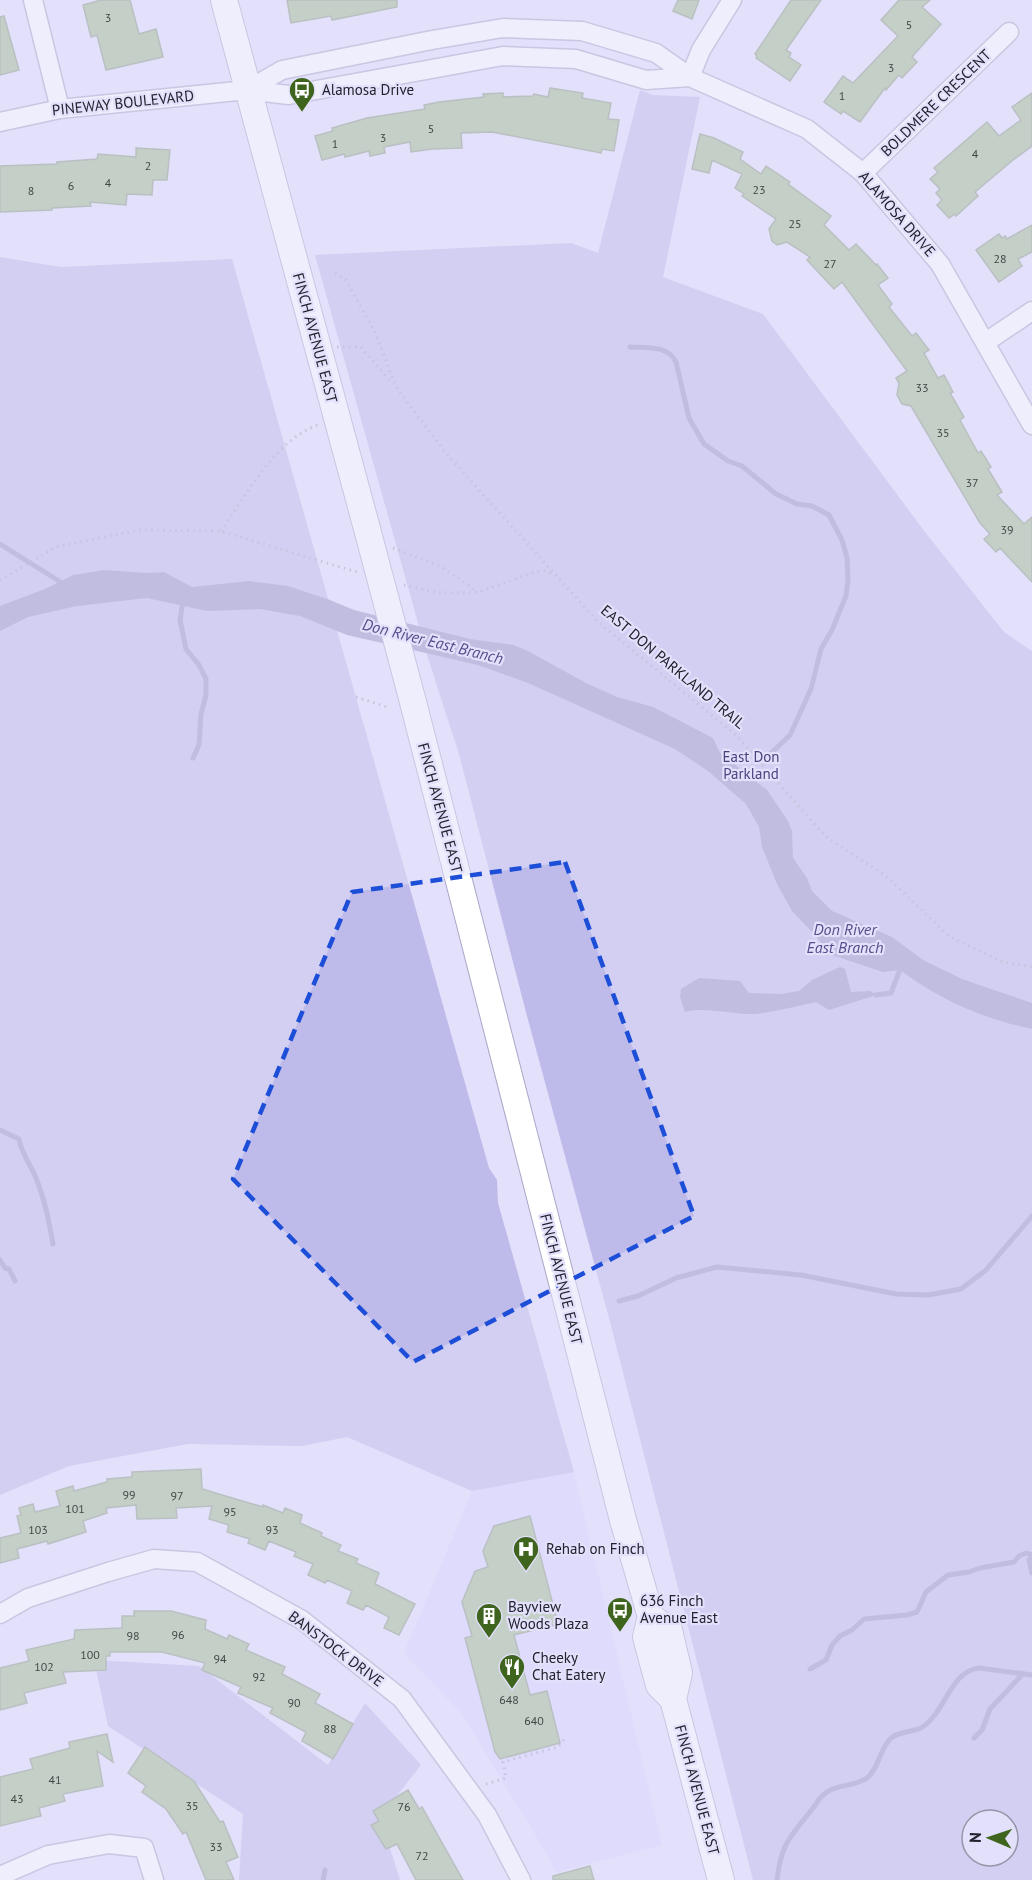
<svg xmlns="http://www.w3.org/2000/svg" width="1032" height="1880" viewBox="0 0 1032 1880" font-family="'PT Sans',sans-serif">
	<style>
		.built { fill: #d9d6fe }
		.green { fill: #bebaea; fill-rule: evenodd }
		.water { fill: #9793c3 }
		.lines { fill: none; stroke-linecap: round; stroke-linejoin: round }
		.stream { stroke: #9793c3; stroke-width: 5 }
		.building { fill: #a0bb8c; stroke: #89997e; stroke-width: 1.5 }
		.street-casing { stroke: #aaa7c6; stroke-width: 21 }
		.secondary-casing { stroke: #aaa7c6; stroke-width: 28 }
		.path { stroke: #a6a4ba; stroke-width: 3; stroke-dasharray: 1.5 4.5; stroke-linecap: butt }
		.street { stroke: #fff; stroke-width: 18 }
		.secondary { stroke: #fff; stroke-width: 26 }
		.secondary-bridge-casing { stroke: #aaa7c6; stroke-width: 28; stroke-linecap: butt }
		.secondary-bridge { stroke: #fff; stroke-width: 26 }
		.marked { fill: none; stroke: #1d4ed8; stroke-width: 4.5; stroke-dasharray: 12 8; stroke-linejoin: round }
		.labels { text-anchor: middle; stroke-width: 4.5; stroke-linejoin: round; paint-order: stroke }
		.number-label { font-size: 12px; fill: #424845 }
		.poi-label { font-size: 15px; fill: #22212d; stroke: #e2e0fa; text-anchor: start }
		.street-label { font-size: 15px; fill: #22212d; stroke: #e2e0fa }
		.park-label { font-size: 15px; fill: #4b417f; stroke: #e2e0fa }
		.water-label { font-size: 16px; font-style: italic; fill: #574d8c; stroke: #e2e0fa }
	</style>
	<rect width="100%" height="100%" fill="#e2e0fa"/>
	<!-- built -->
	<path class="built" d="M 574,1472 L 662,1845 L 556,1872 L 539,1841 L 462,1714 L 404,1653 L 472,1491 Z"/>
	<!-- green -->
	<g class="green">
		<path d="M 640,90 L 653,95 L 700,97 L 663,277 L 763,314 L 925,532 L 1004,632 L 1032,651 L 1032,1880 L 753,1880 L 609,1318 L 527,1016 L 459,754 L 427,655 L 315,255 L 571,243 L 598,253 ZM 972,1820 L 1008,1820 L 1008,1856 L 972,1856 Z"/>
		<path d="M 0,257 L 61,267 L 232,259 L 489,1168 L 497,1180 L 498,1203 L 574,1472 L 472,1491 L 347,1437 L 302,1446 L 188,1444 L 69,1466 L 0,1495 Z"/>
		<path d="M 94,1660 L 199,1666 L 328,1765 L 365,1703 L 421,1765 L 380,1817 L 400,1880 L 239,1880 L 243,1814 L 108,1726 Z"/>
	</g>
	<!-- water -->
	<g class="water">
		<path d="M 104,570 L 148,573 L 164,572 L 192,587 L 249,581 L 288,586 L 330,600 L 354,610 L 470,639 L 513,645 L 526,650 L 588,684 L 617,697 L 653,707 L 713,738 L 720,753 L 767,790 L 788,821 L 792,831 L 793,858 L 807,878 L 812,891 L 832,911 L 892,937 L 923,960 L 962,979 L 1032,1003 L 1032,1029 C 984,1019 940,1000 900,970 L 883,972 L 829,954 L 815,935 L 792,911 L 777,884 L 762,847 L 759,827 L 746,804 L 708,771 L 675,749 L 528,683 L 478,665 L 347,635 L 300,616 L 260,609 L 207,611 L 147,598 L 77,606 L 28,617 L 0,631 L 0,606 L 45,589 L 73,575 Z"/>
		<path d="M 840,967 L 845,969 L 851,992 L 870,991 L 876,995 L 829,1010 L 816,1002 C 796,1006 775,1012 755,1014 C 733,1015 705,1006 685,1012 L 680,997 L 681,989 L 699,978 L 740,981 L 749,993 L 781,994 L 799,991 L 812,980 Z"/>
	</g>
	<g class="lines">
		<!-- stream -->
		<g class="stream">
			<path d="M 630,347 C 646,348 668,345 676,362 L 689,418 L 704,444 L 728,461 L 742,466 L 776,494 L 797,504 L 812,506 L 829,515 L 842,540 L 847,558 L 848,580 L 846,596 L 832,630 L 821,649 L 811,689 L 790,735 L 765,759"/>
			<path d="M 0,544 L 59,581 L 64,586"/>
			<path d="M 183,601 L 180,620 L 186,649 L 199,665 L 206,679 L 206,695 L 201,714 L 199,745 L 193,758"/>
			<path d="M 876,995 L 891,993 L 902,964"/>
			<path d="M 0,1130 L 19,1139 C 21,1153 31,1165 36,1178 C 45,1200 49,1222 53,1244"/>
			<path d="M 0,1260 L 5,1268 L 9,1269 L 15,1281"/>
			<path d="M 619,1301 L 638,1296 L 676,1278 L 717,1267 L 801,1275 L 896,1294 L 928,1295 L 961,1289 L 986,1270 L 1032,1216"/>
			<path d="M 1032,1555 L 1029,1560 L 1032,1573"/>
			<path d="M 810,1669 L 826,1660 L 832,1645 L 840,1636 L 852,1630 L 864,1619 L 907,1615 L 917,1612 L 926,1592 L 948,1575 L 969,1572 L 980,1568 L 1014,1562 L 1019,1556 L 1026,1553 L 1032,1555"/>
			<path d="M 974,1738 L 982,1730 L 990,1709 L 1021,1676 L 1021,1673"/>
			<path d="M 323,1880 L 325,1870"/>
			<path d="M 777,1880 C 781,1843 791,1836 813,1808 C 816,1805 818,1800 821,1797 C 833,1783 853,1788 867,1778 C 878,1770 880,1749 890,1739 C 899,1730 915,1733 924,1726 C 946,1710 951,1671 979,1668 L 1032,1675"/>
		</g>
	</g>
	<!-- building -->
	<g class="building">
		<path d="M 101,0 L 130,0 L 139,34 L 156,29 L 163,57 L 106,70 L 97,35 L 91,37 L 83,5 Z"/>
		<path d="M 287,0 L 397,0 L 397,7 L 332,20 L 331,16 L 291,23 Z"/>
		<path d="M 678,0 L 699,0 L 692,19 L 673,11 Z"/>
		<path d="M 791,0 L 821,0 L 786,50 L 791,53 L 789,57 L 801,65 L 790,81 L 756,58 L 757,56 L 755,54 Z"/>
		<path d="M 899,0 L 930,0 L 922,7 L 941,24 L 912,57 L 917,62 L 902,78 L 899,75 L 886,90 L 885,88 L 860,122 L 843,111 L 841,114 L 824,102 L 843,76 L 853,83 L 898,36 L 881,20 Z"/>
		<path d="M 4,16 L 19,70 L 0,75 L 0,17 Z"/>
		<path d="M 550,88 L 583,93 L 582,98 L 611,103 L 608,119 L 619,120 L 614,151 L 602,149 L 601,153 L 492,132 L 461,133 L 462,148 L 432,149 L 411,152 L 410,142 L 384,147 L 385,153 L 370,156 L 369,151 L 345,157 L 344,154 L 322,160 L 315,136 L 333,131 L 332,128 L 367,118 L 425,109 L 424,105 L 439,102 L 484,97 L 483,94 L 503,93 L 503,97 L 533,96 L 534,94 L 548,97 Z"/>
		<path d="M 1032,93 L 1032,146 L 1013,160 L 975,192 L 978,196 L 956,216 L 955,214 L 949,218 L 937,205 L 942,200 L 936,193 L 940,189 L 930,179 L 938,172 L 934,168 L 987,122 L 999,136 L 1021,120 L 1012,107 Z"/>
		<path d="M 700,134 L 714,138 L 743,152 L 740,159 L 761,174 L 766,166 L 790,182 L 788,184 L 831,216 L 824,225 L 849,250 L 856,244 L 876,265 L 877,264 L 888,278 L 878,285 L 892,304 L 889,307 L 912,336 L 916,333 L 929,350 L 924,353 L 938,378 L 944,375 L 953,392 L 950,393 L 964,417 L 960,420 L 978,453 L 981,451 L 991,467 L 988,469 L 1002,492 L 997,495 L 1024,524 L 1032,517 L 1032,582 L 1000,548 L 996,552 L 984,539 L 990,534 L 980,523 L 911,406 L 902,404 L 897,395 L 899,383 L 896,378 L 907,371 L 842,282 L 834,289 L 807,260 L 810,257 L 787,242 L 777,245 L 772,241 L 769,229 L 776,219 L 742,196 L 744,194 L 735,188 L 742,174 L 712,160 L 709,173 L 692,169 Z"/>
		<path d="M 136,148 L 170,150 L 167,180 L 153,180 L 152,195 L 127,194 L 126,205 L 90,202 L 91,206 L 52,208 L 52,210 L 0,212 L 0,166 L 57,164 L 57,162 L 97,159 L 98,154 L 136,157 Z"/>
		<path d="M 1032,225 L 1032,252 L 1018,259 L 1022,266 L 999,282 L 976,250 L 999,234 L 1002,238 L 1005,236 L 1007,239 Z"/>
		<path d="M 201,1469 L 202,1489 L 263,1507 L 263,1505 L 283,1513 L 285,1508 L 302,1515 L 300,1523 L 322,1533 L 321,1536 L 341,1545 L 338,1551 L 358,1559 L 356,1563 L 379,1573 L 375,1584 L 415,1604 L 399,1635 L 384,1628 L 389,1617 L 366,1605 L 363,1610 L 347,1603 L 352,1591 L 327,1580 L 325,1583 L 308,1575 L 313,1564 L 294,1556 L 296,1552 L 269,1541 L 265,1550 L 248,1543 L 250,1539 L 227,1532 L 229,1525 L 209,1519 L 212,1506 L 176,1508 L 177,1518 L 137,1519 L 136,1505 L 106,1508 L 107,1513 L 83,1521 L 86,1532 L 48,1544 L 47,1541 L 17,1549 L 19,1558 L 0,1563 L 0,1538 L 21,1533 L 17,1516 L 21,1515 L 19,1508 L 33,1504 L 35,1512 L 60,1506 L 56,1491 L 73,1486 L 74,1491 L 107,1482 L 107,1479 L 132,1477 L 132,1472 Z"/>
		<path d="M 530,1516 L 558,1624 L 514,1635 L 530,1695 L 547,1691 L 560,1743 L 500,1759 L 495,1752 L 465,1638 L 472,1636 L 462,1602 L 475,1571 L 488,1567 L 483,1551 L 494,1526 Z"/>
		<path d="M 134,1611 L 171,1611 L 206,1620 L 205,1629 L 227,1639 L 229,1635 L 249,1644 L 246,1650 L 285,1667 L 282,1674 L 320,1694 L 315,1703 L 353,1724 L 333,1759 L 302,1741 L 306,1732 L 270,1713 L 273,1708 L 238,1693 L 241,1687 L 202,1670 L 205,1663 L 162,1652 L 110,1652 L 110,1656 L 106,1656 L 106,1670 L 63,1672 L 66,1683 L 24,1693 L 27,1703 L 0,1710 L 0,1668 L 29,1661 L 26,1650 L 74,1639 L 75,1630 L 122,1628 L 122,1616 L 134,1616 Z"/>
		<path d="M 107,1734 L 113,1762 L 97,1751 L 103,1786 L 63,1794 L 65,1801 L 39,1808 L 41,1816 L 0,1826 L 0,1777 L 33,1769 L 30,1759 L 70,1748 L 69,1742 Z"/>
		<path d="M 145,1747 L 194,1781 L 220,1822 L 223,1821 L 238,1857 L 226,1862 L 234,1880 L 206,1880 L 186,1832 L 183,1834 L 166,1809 L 142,1792 L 146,1786 L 128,1773 Z"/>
		<path d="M 408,1790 L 419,1809 L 422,1807 L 463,1880 L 416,1880 L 397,1844 L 386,1849 L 371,1825 L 379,1821 L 373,1811 Z"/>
		<path d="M 590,1866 L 594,1880 L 553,1880 L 553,1876 Z"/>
	</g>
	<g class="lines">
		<!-- street casing -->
		<g class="street-casing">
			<g id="street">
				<path d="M 33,0 L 60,109"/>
				<path d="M 690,77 L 701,50 L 732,0"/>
				<path d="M 247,90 L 282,70 L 432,40 L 503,28 L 582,31 L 656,53 L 690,77 L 807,129 L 863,173 L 940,264 L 1032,425"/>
				<path d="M 0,122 L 60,109 L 247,90 L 289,95 L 503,56 L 576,59 L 646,80 L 690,77"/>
				<path d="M 863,173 L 1009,32"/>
				<path d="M 986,342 L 1032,311"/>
				<path d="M 0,1614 L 28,1598 L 108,1572 L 154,1559 L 197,1562 L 302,1620 L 402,1699 L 487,1815 L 521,1880"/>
				<path d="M 0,1876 L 48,1855 L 109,1844 L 144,1848 L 154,1880"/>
			</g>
		</g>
		<!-- secondary casing -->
		<g class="secondary-casing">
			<g id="secondary">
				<path d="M 224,0 L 366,525"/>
				<path d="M 413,702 L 623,1520 L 651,1617 L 646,1637 L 659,1685 L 673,1699"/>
				<path d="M 651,1617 L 669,1630 L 679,1673 L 673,1699 L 721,1880"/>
			</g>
		</g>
		<!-- path -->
		<g class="path">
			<path d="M 335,273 L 346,280 L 375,332 L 396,387 L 445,452 L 598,622 L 737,736 L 825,836 L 886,876 L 950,937 L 1003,962 L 1032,967"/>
			<path d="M 337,347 L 361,347 L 392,383"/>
			<path d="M 221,531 C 246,495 275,440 318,425"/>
			<path d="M 393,548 L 440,566 L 477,591"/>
			<path d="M 0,580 L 56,547 L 139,530 L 220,531 L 357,572"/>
			<path d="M 404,585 L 439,593 L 479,592 L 535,572 L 544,571 L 551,573"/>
			<path d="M 356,697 L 390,708"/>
			<path d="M 486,1784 L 506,1778 L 503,1762 L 558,1747 L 566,1737"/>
		</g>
		<!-- street -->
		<use href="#street" class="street"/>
		<!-- secondary -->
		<use href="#secondary" class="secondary"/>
		<!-- secondary-bridge casing -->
		<g class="secondary-bridge-casing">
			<path id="secondary-bridge" d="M 366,525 L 413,702"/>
		</g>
		<!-- secondary-bridge -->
		<use href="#secondary-bridge" class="secondary-bridge"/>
	</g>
	<!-- marked area -->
	<path d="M0 0H1032V1880H0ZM 565,862 L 694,1216 L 413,1362 L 233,1179 L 352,892 Z" fill="#e2e0fa" fill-opacity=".55" fill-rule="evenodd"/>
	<path class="marked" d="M 565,862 L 694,1216 L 413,1362 L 233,1179 L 352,892 Z"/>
	<!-- icons -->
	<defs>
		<g id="bus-pin" transform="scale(1.35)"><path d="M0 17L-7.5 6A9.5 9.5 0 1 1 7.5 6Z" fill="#3f641d" stroke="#e2e0fa"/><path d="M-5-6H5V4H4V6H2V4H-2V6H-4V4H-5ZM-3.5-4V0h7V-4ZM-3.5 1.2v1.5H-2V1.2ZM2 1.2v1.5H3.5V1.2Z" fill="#fff"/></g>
		<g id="hospital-pin" transform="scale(1.35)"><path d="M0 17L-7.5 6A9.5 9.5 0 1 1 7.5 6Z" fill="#3f641d" stroke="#e2e0fa"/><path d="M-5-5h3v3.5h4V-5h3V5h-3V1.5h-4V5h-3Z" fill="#fff"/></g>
		<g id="building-pin" transform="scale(1.35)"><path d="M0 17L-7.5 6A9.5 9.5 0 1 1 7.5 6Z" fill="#3f641d" stroke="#e2e0fa"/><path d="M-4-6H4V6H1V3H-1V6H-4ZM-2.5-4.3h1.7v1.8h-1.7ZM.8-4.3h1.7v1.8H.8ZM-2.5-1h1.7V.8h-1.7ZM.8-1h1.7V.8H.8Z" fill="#fff"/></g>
		<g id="restaurant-pin" transform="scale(1.35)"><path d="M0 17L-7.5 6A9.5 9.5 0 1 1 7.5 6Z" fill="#3f641d" stroke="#e2e0fa"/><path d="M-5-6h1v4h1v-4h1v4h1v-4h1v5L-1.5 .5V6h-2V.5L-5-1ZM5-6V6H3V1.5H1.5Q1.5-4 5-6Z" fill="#fff"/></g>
	</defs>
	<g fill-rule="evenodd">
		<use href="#bus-pin" x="302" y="90"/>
		<use href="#hospital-pin" x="526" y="1549"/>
		<use href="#bus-pin" x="620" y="1610"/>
		<use href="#building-pin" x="489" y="1616"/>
		<use href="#restaurant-pin" x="512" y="1667"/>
	</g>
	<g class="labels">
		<!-- number labels -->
		<g class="number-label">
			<text x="108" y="22">3</text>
			<text x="909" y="29">5</text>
			<text x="891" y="72">3</text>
			<text x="842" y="100">1</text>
			<text x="431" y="133">5</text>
			<text x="383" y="142">3</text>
			<text x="335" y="148">1</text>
			<text x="975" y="158">4</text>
			<text x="148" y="170">2</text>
			<text x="108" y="187">4</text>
			<text x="71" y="190">6</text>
			<text x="759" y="194">23</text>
			<text x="31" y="195">8</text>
			<text x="795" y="228">25</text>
			<text x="1000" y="263">28</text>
			<text x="830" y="268">27</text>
			<text x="922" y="392">33</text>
			<text x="943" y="437">35</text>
			<text x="972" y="487">37</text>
			<text x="1007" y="534">39</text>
			<text x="129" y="1499">99</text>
			<text x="177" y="1500">97</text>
			<text x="75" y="1513">101</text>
			<text x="230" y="1516">95</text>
			<text x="38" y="1534">103</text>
			<text x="272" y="1534">93</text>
			<text x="178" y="1639">96</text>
			<text x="133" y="1640">98</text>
			<text x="90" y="1659">100</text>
			<text x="220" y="1663">94</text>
			<text x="44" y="1671">102</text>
			<text x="259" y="1681">92</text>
			<text x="509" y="1704">648</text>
			<text x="294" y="1707">90</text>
			<text x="534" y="1725">640</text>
			<text x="330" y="1733">88</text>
			<text x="55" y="1784">41</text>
			<text x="17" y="1803">43</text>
			<text x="192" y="1810">35</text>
			<text x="404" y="1811">76</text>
			<text x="216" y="1851">33</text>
			<text x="422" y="1860">72</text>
		</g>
		<!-- poi labels -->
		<g class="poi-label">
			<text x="322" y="95">Alamosa Drive</text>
			<text x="546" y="1554">Rehab on Finch</text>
			<text x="640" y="1606">636 Finch<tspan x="640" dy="17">Avenue East</tspan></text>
			<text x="508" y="1612">Bayview<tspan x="508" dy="17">Woods Plaza</tspan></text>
			<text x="532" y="1663">Cheeky<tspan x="532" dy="17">Chat Eatery</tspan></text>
		</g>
		<!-- street labels -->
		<g class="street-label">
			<text transform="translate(123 103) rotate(-6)" y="5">PINEWAY BOULEVARD</text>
			<text transform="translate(936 103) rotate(-44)" y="5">BOLDMERE CRESCENT</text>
			<text transform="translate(897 214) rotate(49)" y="5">ALAMOSA DRIVE</text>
			<text transform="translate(315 338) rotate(75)" y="5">FINCH AVENUE EAST</text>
			<text transform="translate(673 667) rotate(40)" y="5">EAST DON PARKLAND TRAIL</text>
			<text transform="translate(440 808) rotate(75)" y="5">FINCH AVENUE EAST</text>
			<text transform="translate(561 1279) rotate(76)" y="5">FINCH AVENUE EAST</text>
			<text transform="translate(336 1649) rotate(37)" y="5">BANSTOCK DRIVE</text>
			<text transform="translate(697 1790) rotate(75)" y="5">FINCH AVENUE EAST</text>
		</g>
		<!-- park labels -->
		<g class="park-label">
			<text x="751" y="762">East Don<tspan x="751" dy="17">Parkland</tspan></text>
		</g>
		<!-- water labels -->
		<g class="water-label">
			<text transform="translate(433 641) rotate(14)" y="6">Don River East Branch</text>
			<text x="845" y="935">Don River<tspan x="845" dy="18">East Branch</tspan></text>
		</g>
	</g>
	<!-- north arrow -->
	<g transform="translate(990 1838) rotate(272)"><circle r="28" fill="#e2e0fa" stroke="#9594a8" stroke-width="1.5"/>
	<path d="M0-4.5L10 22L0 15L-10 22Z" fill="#3f641d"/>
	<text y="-9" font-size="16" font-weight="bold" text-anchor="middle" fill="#22212d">N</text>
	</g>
</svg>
